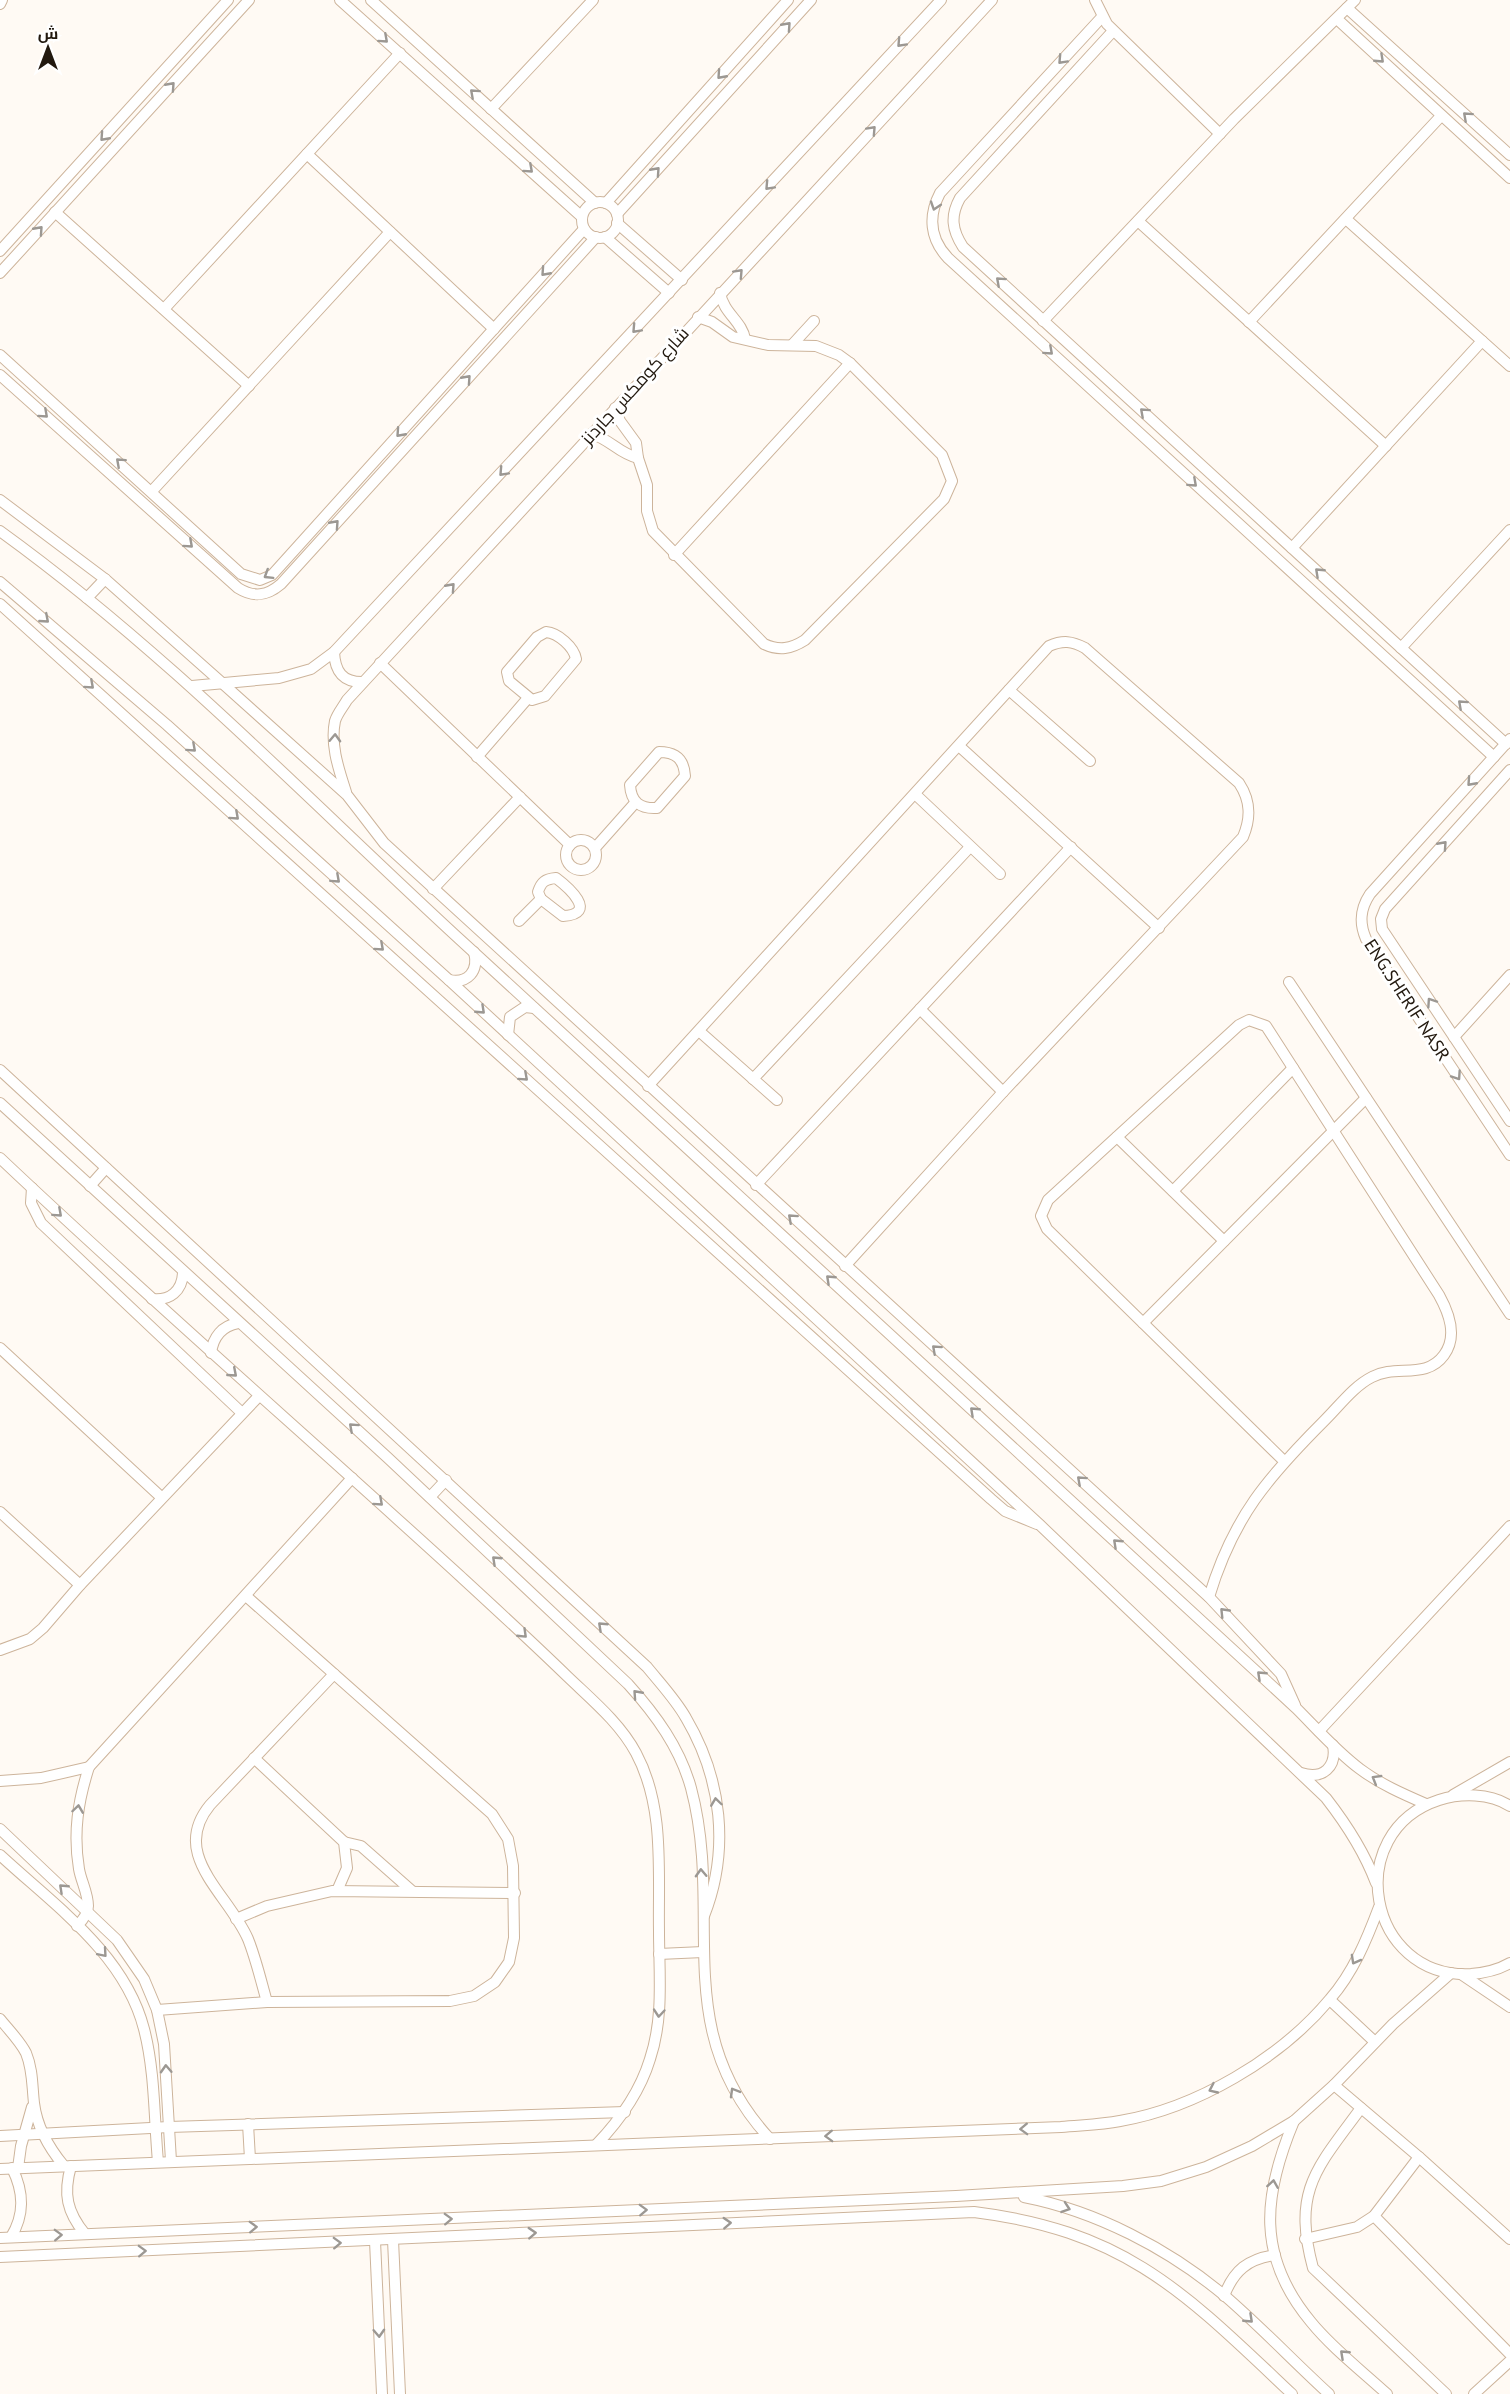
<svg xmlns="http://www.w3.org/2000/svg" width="1510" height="2394" viewBox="0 0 1510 2394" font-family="'PT Sans',Cairo,sans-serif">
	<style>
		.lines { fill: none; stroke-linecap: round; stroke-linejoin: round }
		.street-casing { stroke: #cdb49b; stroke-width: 12 }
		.street { stroke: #fff; stroke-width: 10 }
		.oneway { stroke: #9c9893 }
		.labels { text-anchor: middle; stroke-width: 6; stroke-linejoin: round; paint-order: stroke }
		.street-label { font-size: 18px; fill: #22190f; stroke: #fff }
	</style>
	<rect width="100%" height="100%" fill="#fffaf4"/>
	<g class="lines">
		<!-- street casing -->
		<g class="street-casing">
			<g id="street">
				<path d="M 340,0 L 582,217"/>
				<path d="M 371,0 L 595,203"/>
				<path d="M 1095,0 L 1107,24 L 1220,134"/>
				<path d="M 0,4 L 2,0"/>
				<path d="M 1347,8 L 1510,155"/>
				<path d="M 1102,17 L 940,193 C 928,216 930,239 948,258 L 1494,757"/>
				<path d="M 1337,19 L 1510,178"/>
				<path d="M 1113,31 L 960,198 C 950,216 952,230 963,247 L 1506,744"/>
				<path d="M 491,109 L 593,0"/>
				<path d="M 307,154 L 494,329"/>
				<circle cx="600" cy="220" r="18"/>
				<path d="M 606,203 L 788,0"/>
				<path d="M 55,212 L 249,386"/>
				<path d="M 617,214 L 811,0"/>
				<path d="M 1346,219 L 1510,366"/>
				<path d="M 1138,221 L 1386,446"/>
				<path d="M 617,223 L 682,280"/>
				<path d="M 605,237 L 669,293"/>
				<path d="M 0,251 L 228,0"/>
				<path d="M 0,273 L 249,0"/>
				<path d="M 720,293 C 724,314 742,321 745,339"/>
				<path d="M 164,309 L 400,53"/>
				<path d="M 1043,321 L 1234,119 L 1355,0"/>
				<path d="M 1249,322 L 1441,116"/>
				<path d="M 792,345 L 814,321"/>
				<path d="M 0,355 L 241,574 L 260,580 L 272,575 L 584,229"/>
				<path d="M 0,375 L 238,588 C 254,598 267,596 281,584 L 596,237"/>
				<path d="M 615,408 L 620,421 L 636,443 L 638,458 L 647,485 L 647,511 L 653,531 L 764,644 C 779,651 791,649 805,640 L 944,499 L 952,481 L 942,455 L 850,363 L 839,355 L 816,346 L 768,345 L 733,337 L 712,322 L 698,317"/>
				<path d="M 591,434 C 609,438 619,454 638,458"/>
				<path d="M 152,491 L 390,232"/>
				<path d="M 0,500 L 105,579 L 221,682 L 347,795 L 384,843 L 1209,1597 L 1281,1674 L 1295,1705"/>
				<path d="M 0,531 C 169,653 313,805 467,946 C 743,1199 1020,1454 1296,1708 C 1317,1729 1337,1752 1360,1769 C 1380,1784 1403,1794 1426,1804"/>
				<path d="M 1292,548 L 1482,341"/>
				<path d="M 674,555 L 850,363"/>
				<path d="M 0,582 L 167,725 L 449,980 L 1040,1525 L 1326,1798 C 1347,1825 1364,1851 1376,1883"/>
				<path d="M 87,598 L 105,579"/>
				<path d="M 0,604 L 991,1499 L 1005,1511 L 1037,1524"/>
				<path d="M 546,632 C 558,633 574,647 576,659 L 545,696 L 532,700 L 509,681 L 507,672 L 537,637 Z"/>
				<path d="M 1401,648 L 1510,530"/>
				<path d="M 334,652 C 335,671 342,682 362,682"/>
				<path d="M 380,663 L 570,845"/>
				<path d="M 192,686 L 279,678 L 311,669 L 334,652 L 941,0"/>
				<path d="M 1009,690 L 1090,761"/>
				<path d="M 1510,739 L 1370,894 C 1360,909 1359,923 1366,939 L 1510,1155"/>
				<path d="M 959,746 L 1159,928"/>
				<path d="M 659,752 C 676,752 684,759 685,776 L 657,808 C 640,809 631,802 630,785 Z"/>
				<path d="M 477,757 L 528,698"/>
				<path d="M 1510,770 L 1385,909 L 1381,919 L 1382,929 L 1510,1121"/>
				<path d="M 346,792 C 339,770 330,745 335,721 C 337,714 343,707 347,700 L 992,0"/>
				<path d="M 915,794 L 1000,874"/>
				<circle cx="581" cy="855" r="15"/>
				<path d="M 595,848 L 635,803"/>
				<path d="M 556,878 C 568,887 599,914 563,916 L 541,899 L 538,892 C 541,882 545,879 556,878 Z"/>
				<path d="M 433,889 L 520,797"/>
				<path d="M 519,921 L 541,899"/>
				<path d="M 449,980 C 468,984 479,971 474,952"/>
				<path d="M 1289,982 L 1510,1314"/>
				<path d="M 920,1009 L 1003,1092"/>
				<path d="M 699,1031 L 777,1100"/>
				<path d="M 508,1035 L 510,1017 L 525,1007 L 534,1008"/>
				<path d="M 1454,1037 L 1510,975"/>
				<path d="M 0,1070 L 647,1667 C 660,1683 676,1700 686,1718 C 722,1779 730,1850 704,1916"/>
				<path d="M 753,1079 L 970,847"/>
				<path d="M 648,1086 L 1049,646 C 1063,640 1072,641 1085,648 L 1239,783 C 1251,801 1251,818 1243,837 L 1003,1092 L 845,1266"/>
				<path d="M 0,1103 L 388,1458 L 628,1684 C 656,1715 680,1748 691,1788 C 725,1915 667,2028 770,2139"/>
				<path d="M 1117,1137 L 1224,1241"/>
				<path d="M 0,1158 C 150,1300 307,1436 459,1575 C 496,1609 532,1642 568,1677 C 592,1700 620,1723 636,1753 C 665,1807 658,1872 659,1931 C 659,1974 664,2017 650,2059 C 640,2092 620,2120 596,2145"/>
				<path d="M 756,1185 L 1071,847"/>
				<path d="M 90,1186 L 106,1168"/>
				<path d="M 32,1188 L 31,1203 L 41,1223 L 242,1413"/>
				<path d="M 1173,1191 L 1293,1068"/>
				<path d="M 152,1299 C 170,1301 182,1291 183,1273"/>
				<path d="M 1143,1323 L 1366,1098"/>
				<path d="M 0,1348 L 161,1497"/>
				<path d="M 211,1353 C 213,1337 222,1326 238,1323"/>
				<path d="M 430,1497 L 446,1480"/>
				<path d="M 0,1512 L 80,1585"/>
				<path d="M 1209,1597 C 1233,1517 1268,1477 1325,1420 C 1340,1405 1354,1386 1372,1377 C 1396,1364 1426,1380 1444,1355 C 1458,1336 1449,1313 1439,1295 L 1266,1026 L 1249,1020 L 1239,1025 L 1048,1200 L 1041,1216 L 1047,1229 L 1284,1461"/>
				<path d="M 0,1650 L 30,1639 L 43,1628 L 80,1585 L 259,1396"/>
				<path d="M 1319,1731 L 1510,1526"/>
				<path d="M 254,1758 L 344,1842 L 347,1868 L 337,1891"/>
				<path d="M 1301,1773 C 1323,1780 1337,1767 1333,1745"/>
				<path d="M 0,1781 L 41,1778 L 89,1767"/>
				<path d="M 1453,1795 L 1510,1762"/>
				<path d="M 1510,1806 C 1490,1793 1461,1793 1439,1800 C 1341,1832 1367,1979 1471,1974 C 1484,1973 1498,1970 1510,1963"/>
				<path d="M 0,1829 L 117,1940 L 144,1979 L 157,2010 L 164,2044 L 171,2161"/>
				<path d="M 344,1842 L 361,1846 L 412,1891"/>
				<path d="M 0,1855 C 54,1905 125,1954 144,2029 C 155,2071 154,2118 158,2162"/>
				<path d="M 236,1919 L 267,1906 L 332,1891 L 515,1893"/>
				<path d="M 77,1926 C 83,1920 88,1914 88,1906 C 88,1893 81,1881 79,1869 C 73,1833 78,1801 89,1767 L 352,1478"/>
				<path d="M 659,1954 L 703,1952"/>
				<path d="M 1461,1974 L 1510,2007"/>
				<path d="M 1330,2000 L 1375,2042"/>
				<path d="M 267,2002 C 261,1981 256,1959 248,1939 C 228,1893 169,1855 210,1805 L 334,1674"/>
				<path d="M 157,2010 L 267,2002 L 450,2001 L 474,1996 L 495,1982 L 509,1962 L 514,1938 L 513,1866 L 508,1839 L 492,1814 L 246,1596"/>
				<path d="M 0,2019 C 8,2029 20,2041 26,2053 C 33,2070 32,2086 34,2103 C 37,2128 49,2148 64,2166"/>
				<path d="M 1334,2085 L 1419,2157 L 1510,2239"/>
				<path d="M 1361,2108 C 1317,2168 1292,2190 1313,2268 L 1446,2394"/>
				<path d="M 1294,2121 C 1263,2195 1256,2256 1311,2322 C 1332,2348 1362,2371 1387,2394"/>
				<path d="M 248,2124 L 250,2159"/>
				<path d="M 0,2136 L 169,2127 L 625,2112"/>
				<path d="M 71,2166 C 63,2194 67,2212 85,2234"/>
				<path d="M 18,2168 L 21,2146 L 32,2107"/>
				<path d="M 0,2169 L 1061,2127 C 1080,2125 1100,2125 1120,2121 C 1196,2108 1280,2059 1330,1999 C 1353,1973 1367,1939 1379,1907"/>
				<path d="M 1024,2197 C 1096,2211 1169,2249 1225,2296 C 1261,2327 1294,2362 1329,2394"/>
				<path d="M 1374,2216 L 1510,2354"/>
				<path d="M 11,2237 C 25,2214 24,2192 12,2168"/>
				<path d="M 0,2238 L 956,2196 L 1123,2186 L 1161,2181 L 1206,2167 L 1252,2146 L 1294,2121 L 1334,2085 L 1393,2024 L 1451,1973"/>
				<path d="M 1305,2239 L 1357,2227 L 1374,2216 L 1419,2157"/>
				<path d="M 393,2240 L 400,2394"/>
				<path d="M 375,2241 L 382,2394"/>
				<path d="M 0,2257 L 974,2212 C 1127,2231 1186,2294 1292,2394"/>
				<path d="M 1224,2296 C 1234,2270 1248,2259 1275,2255"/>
				<path d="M 1474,2394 L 1510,2361"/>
			</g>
		</g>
		<!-- street -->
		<use href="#street" class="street"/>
	</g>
	<!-- one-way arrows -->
	<defs><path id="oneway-chevron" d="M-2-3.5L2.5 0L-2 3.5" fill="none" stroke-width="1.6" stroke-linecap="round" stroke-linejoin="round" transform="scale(1.5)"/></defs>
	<g class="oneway">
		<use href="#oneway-chevron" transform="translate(787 26) rotate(-48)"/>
		<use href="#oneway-chevron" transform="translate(384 39) rotate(42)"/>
		<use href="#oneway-chevron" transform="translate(901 43) rotate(133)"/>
		<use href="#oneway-chevron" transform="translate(1380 59) rotate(43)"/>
		<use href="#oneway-chevron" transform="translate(1062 60) rotate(133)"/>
		<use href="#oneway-chevron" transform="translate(721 75) rotate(132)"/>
		<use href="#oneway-chevron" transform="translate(171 86) rotate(-48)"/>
		<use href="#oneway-chevron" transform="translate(474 93) rotate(-138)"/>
		<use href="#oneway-chevron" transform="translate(1467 116) rotate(-138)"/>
		<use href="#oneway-chevron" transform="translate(872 130) rotate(-47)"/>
		<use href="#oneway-chevron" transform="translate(104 137) rotate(132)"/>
		<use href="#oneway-chevron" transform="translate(529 169) rotate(42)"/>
		<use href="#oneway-chevron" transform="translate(656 171) rotate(-48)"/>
		<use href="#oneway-chevron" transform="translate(769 186) rotate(133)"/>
		<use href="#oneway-chevron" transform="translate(935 206) rotate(108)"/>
		<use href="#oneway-chevron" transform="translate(39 230) rotate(-48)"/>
		<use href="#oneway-chevron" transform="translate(545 272) rotate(132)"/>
		<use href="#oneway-chevron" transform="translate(739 273) rotate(-47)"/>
		<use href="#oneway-chevron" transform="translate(1000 281) rotate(-138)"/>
		<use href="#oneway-chevron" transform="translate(636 329) rotate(133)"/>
		<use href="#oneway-chevron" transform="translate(1049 351) rotate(42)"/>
		<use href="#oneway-chevron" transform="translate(467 379) rotate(-48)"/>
		<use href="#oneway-chevron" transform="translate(1144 412) rotate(-138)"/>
		<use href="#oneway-chevron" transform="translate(44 414) rotate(42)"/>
		<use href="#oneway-chevron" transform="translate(400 433) rotate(132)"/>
		<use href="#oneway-chevron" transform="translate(120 462) rotate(-138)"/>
		<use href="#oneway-chevron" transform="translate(503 472) rotate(133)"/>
		<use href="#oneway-chevron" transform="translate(1193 483) rotate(42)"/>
		<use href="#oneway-chevron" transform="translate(335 524) rotate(-48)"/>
		<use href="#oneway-chevron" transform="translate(189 544) rotate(42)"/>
		<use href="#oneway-chevron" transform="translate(1319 572) rotate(-137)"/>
		<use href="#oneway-chevron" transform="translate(268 575) rotate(148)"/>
		<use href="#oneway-chevron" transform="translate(451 587) rotate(-48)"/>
		<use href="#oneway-chevron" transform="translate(45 619) rotate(41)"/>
		<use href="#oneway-chevron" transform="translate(90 685) rotate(42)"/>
		<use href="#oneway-chevron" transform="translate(1462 704) rotate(-138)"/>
		<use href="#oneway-chevron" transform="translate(335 738) rotate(-88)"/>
		<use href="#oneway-chevron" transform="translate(192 748) rotate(42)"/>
		<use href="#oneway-chevron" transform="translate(1471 782) rotate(132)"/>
		<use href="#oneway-chevron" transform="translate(235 816) rotate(42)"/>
		<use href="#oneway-chevron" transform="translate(1443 845) rotate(-48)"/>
		<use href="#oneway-chevron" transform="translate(336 879) rotate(42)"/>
		<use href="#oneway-chevron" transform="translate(380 947) rotate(42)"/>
		<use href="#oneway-chevron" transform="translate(1431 1002) rotate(-124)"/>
		<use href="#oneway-chevron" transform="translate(481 1010) rotate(43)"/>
		<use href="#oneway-chevron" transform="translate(1457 1076) rotate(56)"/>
		<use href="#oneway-chevron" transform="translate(524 1077) rotate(42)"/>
		<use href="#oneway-chevron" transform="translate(58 1213) rotate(42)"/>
		<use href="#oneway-chevron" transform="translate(792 1218) rotate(-138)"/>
		<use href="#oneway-chevron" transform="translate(830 1279) rotate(-137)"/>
		<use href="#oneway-chevron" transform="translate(936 1349) rotate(-138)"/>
		<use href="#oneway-chevron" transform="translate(233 1373) rotate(41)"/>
		<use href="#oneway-chevron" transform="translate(974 1411) rotate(-137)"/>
		<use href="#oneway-chevron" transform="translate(353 1427) rotate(-138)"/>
		<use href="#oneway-chevron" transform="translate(1081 1480) rotate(-138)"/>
		<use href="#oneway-chevron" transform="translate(379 1502) rotate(42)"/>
		<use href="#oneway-chevron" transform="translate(1117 1543) rotate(-137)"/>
		<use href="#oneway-chevron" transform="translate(496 1560) rotate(-137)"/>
		<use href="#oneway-chevron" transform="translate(1224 1612) rotate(-134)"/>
		<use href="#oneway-chevron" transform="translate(602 1626) rotate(-137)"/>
		<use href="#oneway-chevron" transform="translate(523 1634) rotate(44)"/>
		<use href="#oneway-chevron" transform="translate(1261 1675) rotate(-137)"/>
		<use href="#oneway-chevron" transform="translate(637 1694) rotate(-132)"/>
		<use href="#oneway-chevron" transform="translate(1376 1779) rotate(-149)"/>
		<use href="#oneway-chevron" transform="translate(716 1802) rotate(-98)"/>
		<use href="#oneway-chevron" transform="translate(78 1809) rotate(-82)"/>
		<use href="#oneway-chevron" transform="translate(701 1873) rotate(-92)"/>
		<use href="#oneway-chevron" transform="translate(63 1888) rotate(-137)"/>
		<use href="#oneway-chevron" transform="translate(103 1953) rotate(49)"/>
		<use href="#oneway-chevron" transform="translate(1355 1960) rotate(119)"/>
		<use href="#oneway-chevron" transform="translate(659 2013) rotate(95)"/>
		<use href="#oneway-chevron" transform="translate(166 2069) rotate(-93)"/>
		<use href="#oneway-chevron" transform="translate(1213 2089) rotate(155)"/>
		<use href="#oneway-chevron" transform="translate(734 2092) rotate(-120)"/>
		<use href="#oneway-chevron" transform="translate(1024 2129) rotate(178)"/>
		<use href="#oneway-chevron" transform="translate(829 2136) rotate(178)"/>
		<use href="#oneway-chevron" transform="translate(1273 2184) rotate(-81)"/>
		<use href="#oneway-chevron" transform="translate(1066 2208) rotate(19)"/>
		<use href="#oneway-chevron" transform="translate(643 2210) rotate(-2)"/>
		<use href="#oneway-chevron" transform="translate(448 2219) rotate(-2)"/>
		<use href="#oneway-chevron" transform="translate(727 2223) rotate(-3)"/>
		<use href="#oneway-chevron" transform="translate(253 2227) rotate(-2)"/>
		<use href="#oneway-chevron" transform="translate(532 2233) rotate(-3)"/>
		<use href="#oneway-chevron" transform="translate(58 2235) rotate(-2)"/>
		<use href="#oneway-chevron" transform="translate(337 2243) rotate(-2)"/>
		<use href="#oneway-chevron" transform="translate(142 2251) rotate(-2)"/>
		<use href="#oneway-chevron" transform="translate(1249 2319) rotate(43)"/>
		<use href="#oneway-chevron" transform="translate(379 2333) rotate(87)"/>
		<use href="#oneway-chevron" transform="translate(1344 2354) rotate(-137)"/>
	</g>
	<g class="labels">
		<!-- street labels -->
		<g class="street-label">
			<text transform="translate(635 386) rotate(-48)" y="6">شارع كومكس جاردنز</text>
			<text transform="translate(1407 1000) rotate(57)" y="6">ENG.SHERIF NASR</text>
		</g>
	</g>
	<!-- north arrow -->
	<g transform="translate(48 48)" stroke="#ffffff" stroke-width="4.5" paint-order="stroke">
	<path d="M0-4.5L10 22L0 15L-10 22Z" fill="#22190f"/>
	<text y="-9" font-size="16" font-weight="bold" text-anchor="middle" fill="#22190f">ش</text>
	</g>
</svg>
